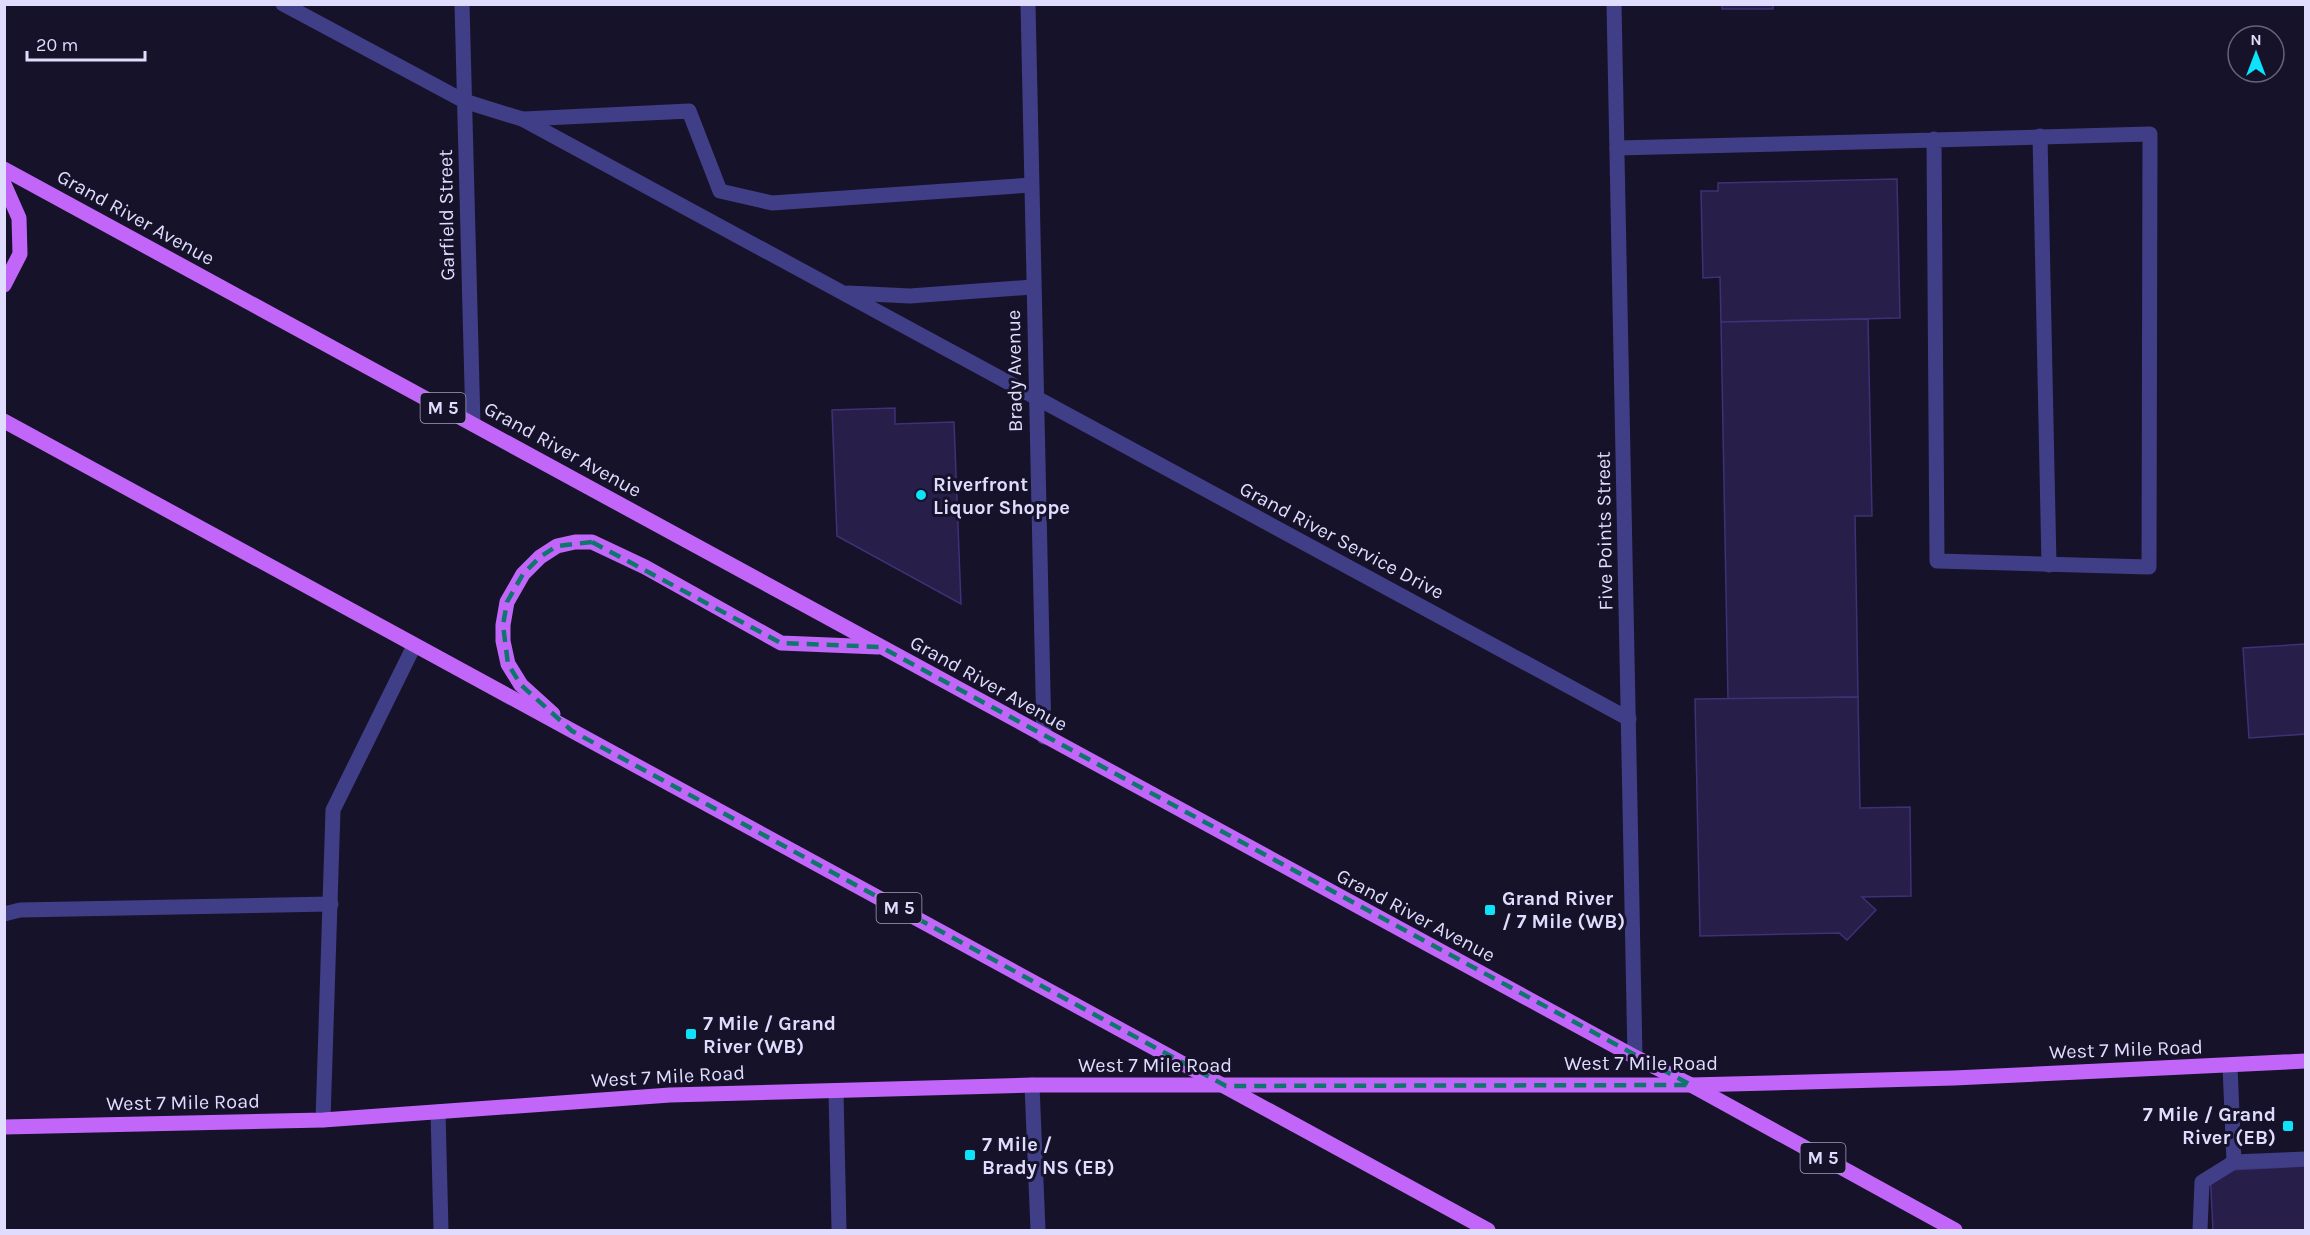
<svg xmlns="http://www.w3.org/2000/svg" width="2310" height="1235" viewBox="0 0 2310 1235" font-family="Karla,sans-serif">
	<style>
		.building { fill: #271e4a; stroke: #3e3176; stroke-width: 1.5 }
		.lines { fill: none; stroke-linecap: round; stroke-linejoin: round }
		.minor { stroke: #403e87; stroke-width: 15 }
		.major { stroke: #c266fa; stroke-width: 15 }
		.marked { fill: none; stroke: #0f766e; stroke-width: 4.5; stroke-dasharray: 12 8; stroke-linejoin: round }
		.poi-dot { fill: #0ee2f8; stroke: #16122a; stroke-width: 2 }
		.labels { text-anchor: middle; stroke-width: 6; stroke-linejoin: round; paint-order: stroke }
		.shield { fill: #16122a; stroke: #a39fbe; stroke-width: 1.5 }
		.shield-label { font-size: 18px; font-weight: bold; fill: #dfdcfe }
		.street-label { font-size: 20px; fill: #dfdcfe; stroke: #16122a }
		.poi-label { font-size: 20px; font-weight: bold; fill: #dfdcfe; stroke: #16122a; text-anchor: start }
	</style>
	<rect width="100%" height="100%" fill="#16122a"/>
	<!-- building -->
	<g class="building">
		<rect x="1722" y="4" width="51" height="5"/>
		<path d="M 1897,179 L 1900,318 L 1721,322 L 1720,277 L 1703,278 L 1701,191 L 1718,191 L 1718,183 Z"/>
		<path d="M 1868,319 L 1872,516 L 1855,516 L 1858,697 L 1728,699 L 1721,322 Z"/>
		<path d="M 895,408 L 895,424 L 954,422 L 961,604 L 837,536 L 832,410 Z"/>
		<path d="M 2306,644 L 2306,734 L 2249,738 L 2243,648 Z"/>
		<path d="M 1858,697 L 1860,808 L 1910,807 L 1911,896 L 1862,897 L 1876,910 L 1847,940 L 1839,933 L 1700,936 L 1695,699 Z"/>
		<path d="M 2306,1166 L 2306,1230 L 2213,1230 L 2210,1171 Z"/>
	</g>
	<g class="lines">
		<!-- minor -->
		<g class="minor">
			<path d="M 283,4 L 464,101 L 522,119 L 1629,719"/>
			<path d="M 462,4 L 473,424"/>
			<path d="M 1028,4 L 1044,737"/>
			<path d="M 1614,4 L 1635,1057"/>
			<path d="M 524,119 L 689,111 L 720,191 L 772,203 L 1031,185"/>
			<path d="M 2040,136 L 2049,565"/>
			<path d="M 1617,148 C 1795,145 1972,138 2150,134 L 2149,567 L 1937,561 L 1934,139"/>
			<path d="M 848,293 L 910,296 L 1033,287"/>
			<path d="M 4,914 L 20,910 L 331,904"/>
			<path d="M 2230,1066 L 2234,1162"/>
			<path d="M 1032,1085 L 1038,1230"/>
			<path d="M 836,1091 L 839,1230"/>
			<path d="M 438,1112 L 441,1230"/>
			<path d="M 323,1120 L 333,810 L 414,646"/>
			<path d="M 2200,1230 L 2202,1182 L 2234,1162 L 2306,1159"/>
		</g>
		<!-- major -->
		<g class="major">
			<path d="M 4,169 L 1635,1057 L 1691,1085 L 1955,1230"/>
			<path d="M 4,184 L 19,218 L 20,254 L 4,285"/>
			<path d="M 4,421 L 1488,1230"/>
			<path d="M 553,714 L 521,685 L 508,664 L 503,641 L 503,625 L 507,602 L 523,574 L 540,557 L 557,546 L 575,542 L 592,542 L 645,567 L 781,643 L 878,647"/>
			<path d="M 4,1127 L 323,1120 L 670,1095 L 1032,1085 L 1691,1085 L 1954,1078 L 2306,1061"/>
		</g>
	</g>
	<!-- marked area -->
	<path class="marked" d="M 592,542 L 781,643 L 881,647 L 1691,1085 L 1226,1086 L 572,731 L 521,685 L 508,664 L 503,625 L 507,602 L 523,574 L 540,557 L 557,546 Z"/>
	<!-- markers -->
	<g class="poi-dot">
		<circle cx="921" cy="495" r="6"/>
		<rect x="1484" y="904" width="12" height="12" rx="3"/>
		<rect x="685" y="1028" width="12" height="12" rx="3"/>
		<rect x="2282" y="1120" width="12" height="12" rx="3"/>
		<rect x="964" y="1149" width="12" height="12" rx="3"/>
	</g>
	<g class="labels">
		<!-- shield labels -->
		<g class="shield">
			<rect x="420.5" y="393" width="45" height="30" rx="4.5"/>
			<rect x="876.5" y="893" width="45" height="30" rx="4.5"/>
			<rect x="1800.5" y="1143" width="45" height="30" rx="4.5"/>
		</g>
		<g class="shield-label">
			<text x="443" y="414">M 5</text>
			<text x="899" y="914">M 5</text>
			<text x="1823" y="1164">M 5</text>
		</g>
		<!-- street labels -->
		<g class="street-label">
			<text transform="translate(446 215) rotate(-91)" y="7">Garfield Street</text>
			<text transform="translate(136 217) rotate(29)" y="7">Grand River Avenue</text>
			<text transform="translate(1014 371) rotate(-91)" y="7">Brady Avenue</text>
			<text transform="translate(563 449) rotate(29)" y="7">Grand River Avenue</text>
			<text transform="translate(1604 531) rotate(-91)" y="7">Five Points Street</text>
			<text transform="translate(1342 540) rotate(28)" y="7">Grand River Service Drive</text>
			<text transform="translate(989 683) rotate(29)" y="7">Grand River Avenue</text>
			<text transform="translate(1416 915) rotate(28)" y="7">Grand River Avenue</text>
			<text transform="translate(2126 1049) rotate(-2)" y="7">West 7 Mile Road</text>
			<text x="1641" y="1070">West 7 Mile Road</text>
			<text x="1155" y="1072">West 7 Mile Road</text>
			<text transform="translate(668 1076) rotate(-3)" y="7">West 7 Mile Road</text>
			<text transform="translate(183 1102) rotate(-1)" y="7">West 7 Mile Road</text>
		</g>
		<!-- poi labels -->
		<g class="poi-label">
			<text x="933" y="491">Riverfront<tspan x="933" dy="23">Liquor Shoppe</tspan></text>
			<text x="1502" y="905">Grand River<tspan x="1502" dy="23">/ 7 Mile (WB)</tspan></text>
			<text x="703" y="1030">7 Mile / Grand<tspan x="703" dy="23">River (WB)</tspan></text>
			<text x="2276" y="1121" text-anchor="end">7 Mile / Grand<tspan x="2276" dy="23">River (EB)</tspan></text>
			<text x="982" y="1151">7 Mile /<tspan x="982" dy="23">Brady NS (EB)</tspan></text>
		</g>
	</g>
	<!-- border -->
	<rect width="2310" height="1235" fill="none" stroke="#dfdcfe" stroke-width="12"/>
	<!-- north arrow -->
	<g transform="translate(2256 54)"><circle r="28" fill="#16122a" stroke="#66637f" stroke-width="1.5"/>
	<path d="M0-4.5L10 22L0 15L-10 22Z" fill="#0ee2f8"/>
	<text y="-9" font-size="16" font-weight="bold" text-anchor="middle" fill="#dfdcfe">N</text>
	</g>
	<!-- scale -->
	<path d="M27 51v9h118v-9" fill="none" stroke="#dfdcfe" stroke-width="3"/>
	<text x="36" y="51" font-size="18" fill="#dfdcfe" stroke="#16122a" stroke-width="4.5" paint-order="stroke">20 m</text>
</svg>
